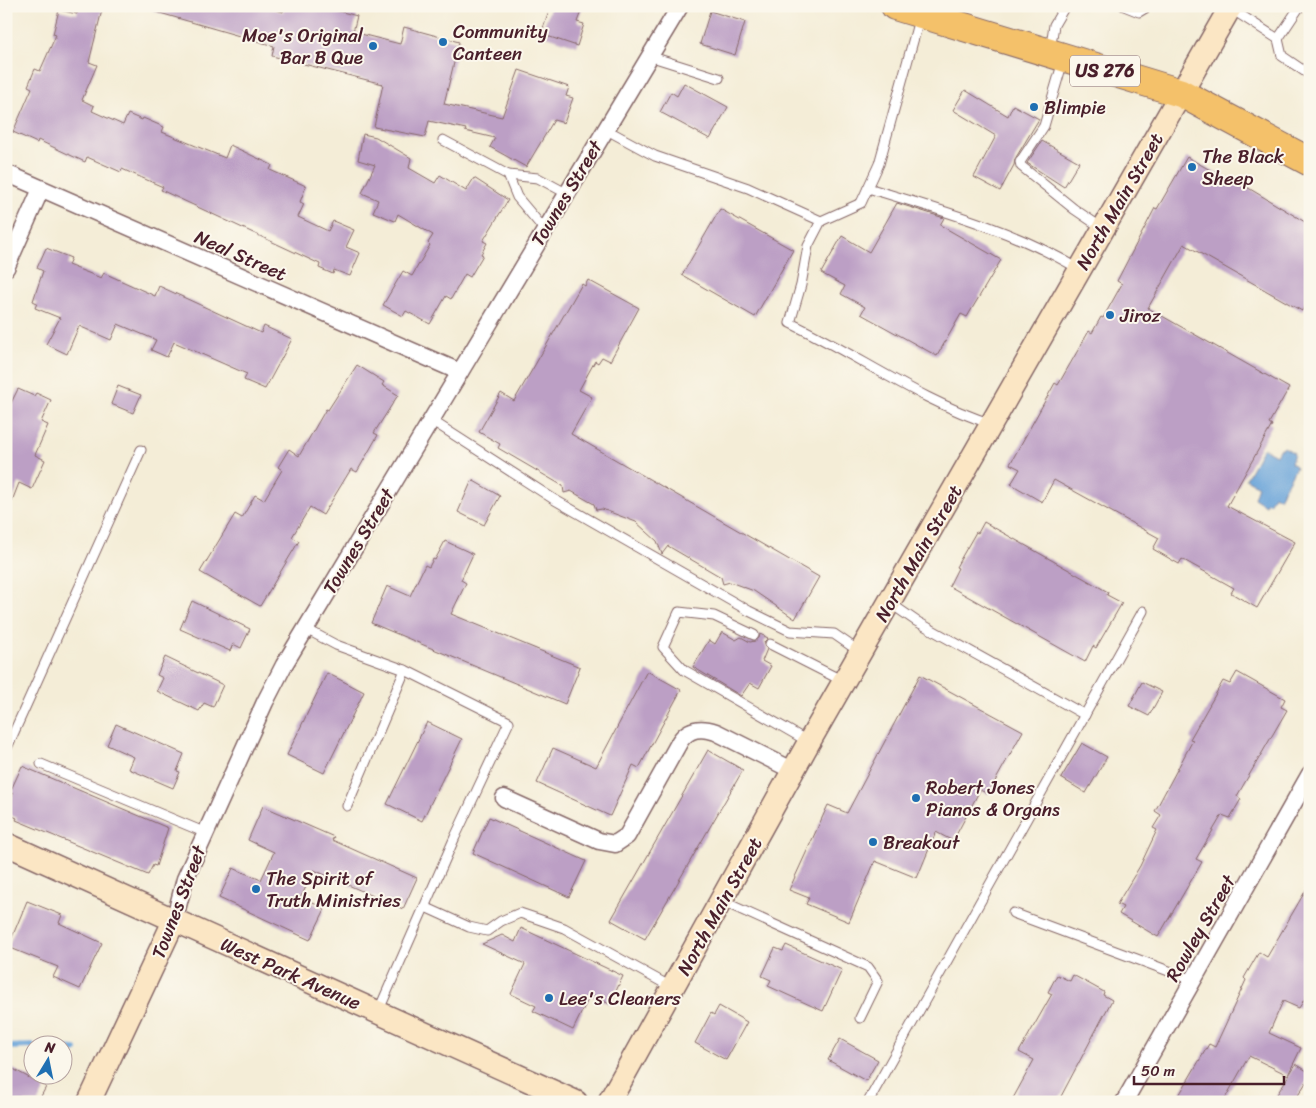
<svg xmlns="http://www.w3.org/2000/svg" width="1316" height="1108" viewBox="0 0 1316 1108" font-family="Sriracha,sans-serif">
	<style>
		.water { fill: #6aa4d9; stroke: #5a6282 }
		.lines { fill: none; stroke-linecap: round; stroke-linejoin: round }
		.stream { stroke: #6aa4d9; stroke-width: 6 }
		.building { fill: #bc9fc5 }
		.lane-casing { stroke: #866767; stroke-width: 11 }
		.street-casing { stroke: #866767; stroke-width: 19 }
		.secondary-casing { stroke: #866767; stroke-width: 25 }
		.highway-casing { stroke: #866767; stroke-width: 30 }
		.lane { stroke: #fff; stroke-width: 9 }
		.street { stroke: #fff; stroke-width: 16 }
		.secondary { stroke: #fbe6c4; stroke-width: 22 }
		.highway { stroke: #f4c16b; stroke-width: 28 }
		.poi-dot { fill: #1f6fb2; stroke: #fbf7ec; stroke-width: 2 }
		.labels { text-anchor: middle; stroke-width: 4; stroke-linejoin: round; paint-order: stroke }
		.shield { fill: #fbf7ec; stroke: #7f6065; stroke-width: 1 }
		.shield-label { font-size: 18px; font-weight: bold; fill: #4a1f2b }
		.poi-label { font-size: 19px; fill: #4a1f2b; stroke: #fbf7ec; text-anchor: start }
		.street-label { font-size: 19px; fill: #4a1f2b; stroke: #fbf7ec }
	</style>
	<rect width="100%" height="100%" fill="#fbf7ec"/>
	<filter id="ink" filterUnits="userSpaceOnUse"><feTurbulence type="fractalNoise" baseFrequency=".02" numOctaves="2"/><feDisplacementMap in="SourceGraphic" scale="10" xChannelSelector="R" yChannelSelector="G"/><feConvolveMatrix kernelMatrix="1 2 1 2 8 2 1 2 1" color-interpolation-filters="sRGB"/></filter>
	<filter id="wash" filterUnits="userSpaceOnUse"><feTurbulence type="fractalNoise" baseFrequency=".0096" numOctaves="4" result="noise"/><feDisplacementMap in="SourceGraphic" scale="20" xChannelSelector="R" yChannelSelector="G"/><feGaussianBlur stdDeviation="1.12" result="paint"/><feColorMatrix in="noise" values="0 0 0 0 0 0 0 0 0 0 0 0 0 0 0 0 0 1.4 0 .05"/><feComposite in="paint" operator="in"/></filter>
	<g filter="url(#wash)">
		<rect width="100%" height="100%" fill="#f4edd7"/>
		<!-- water -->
		<path class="water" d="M 1284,447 L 1294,453 L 1291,463 L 1296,467 L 1279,498 L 1274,495 L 1269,504 L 1267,502 L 1265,505 L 1254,498 L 1258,486 L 1246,479 L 1263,448 L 1276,455 L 1280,448 L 1282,449 Z"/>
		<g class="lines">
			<!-- stream -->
			<g class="stream">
				<path d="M 6,1047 L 32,1046"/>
				<path d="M 62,1049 L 75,1050"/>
			</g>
		</g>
		<g id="blocks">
			<!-- building -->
			<g class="building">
				<path d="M 78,6 L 103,6 L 89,62 L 97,65 L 82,100 L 94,106 L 92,111 L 123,125 L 128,114 L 142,120 L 143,118 L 164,127 L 162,132 L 225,158 L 230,145 L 272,165 L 270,170 L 306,186 L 300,202 L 304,204 L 298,217 L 328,231 L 333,221 L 354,230 L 346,247 L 360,253 L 350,276 L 334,270 L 333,274 L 319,268 L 320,264 L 307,258 L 161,190 L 163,187 L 122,169 L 121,172 L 87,157 L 85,162 L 38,140 L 37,143 L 13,132 L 32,88 L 28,86 L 35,69 L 40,71 L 56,35 L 53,34 L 59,10 L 77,14 Z"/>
				<path d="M 154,6 L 263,6 L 283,12 L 284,6 L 320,6 L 357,16 L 353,32 L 400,44 L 404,27 L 459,42 L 444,104 L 502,117 L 519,70 L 569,87 L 566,96 L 573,98 L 564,123 L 554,120 L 526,167 L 490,147 L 495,138 L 465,131 L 466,129 L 429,121 L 425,137 L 374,127 L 383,84 L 272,56 L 274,46 L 153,11 Z"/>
				<path d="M 551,6 L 583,6 L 577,22 L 584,24 L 577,46 L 541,34 Z"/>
				<path d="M 710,11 L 745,22 L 735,55 L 700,44 Z"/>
				<path d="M 684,83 L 728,107 L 710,139 L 660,112 L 671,92 L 677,96 Z"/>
				<path d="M 965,90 L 1008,116 L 1013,105 L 1039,119 L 1015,159 L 1014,165 L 1000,191 L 974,177 L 996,136 L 953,110 Z"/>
				<path d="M 363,134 L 376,137 L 411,158 L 409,168 L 435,183 L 440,175 L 466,191 L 474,178 L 508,200 L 483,241 L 487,243 L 481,254 L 483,255 L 470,277 L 465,274 L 451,299 L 446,296 L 430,324 L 406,311 L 403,316 L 383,305 L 403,271 L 412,276 L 430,245 L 428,243 L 433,235 L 398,214 L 395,221 L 373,212 L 378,200 L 362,193 L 375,165 L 358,160 Z"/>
				<path d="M 1042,141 L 1079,162 L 1064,187 L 1027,163 Z"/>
				<path d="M 1187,157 L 1228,180 L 1230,177 L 1310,225 L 1310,310 L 1304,307 L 1302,311 L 1184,244 L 1148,308 L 1289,388 L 1269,423 L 1272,425 L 1227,506 L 1295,542 L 1257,608 L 1231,593 L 1234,588 L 1182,559 L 1179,564 L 1153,549 L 1159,538 L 1054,480 L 1042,502 L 1011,484 L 1020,469 L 1010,464 L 1055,383 L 1058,385 L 1089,331 L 1092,333 L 1101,317 L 1103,318 L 1122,284 L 1117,281 L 1155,208 L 1157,209 Z"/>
				<path d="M 897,203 L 944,218 L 940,225 L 1001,260 L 967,317 L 961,314 L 937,356 L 861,314 L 865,307 L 841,294 L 845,286 L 821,273 L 842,236 L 869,252 Z"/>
				<path d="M 720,209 L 793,250 L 755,317 L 682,275 Z"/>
				<path d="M 46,248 L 71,258 L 68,265 L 101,278 L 104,273 L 155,296 L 159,286 L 261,333 L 264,326 L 292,339 L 265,389 L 244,380 L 247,374 L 174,342 L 167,357 L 151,350 L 156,340 L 118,324 L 111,340 L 79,326 L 67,354 L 46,344 L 60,318 L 35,308 L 37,303 L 33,301 L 43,271 L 37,268 Z"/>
				<path d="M 588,280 L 639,308 L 610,361 L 602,357 L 598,363 L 595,361 L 579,390 L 592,397 L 571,434 L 819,577 L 795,619 L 754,591 L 730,582 L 723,584 L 721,577 L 668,546 L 662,554 L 657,541 L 636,522 L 602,509 L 596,510 L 594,504 L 571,491 L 564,493 L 563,486 L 498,448 L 500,444 L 479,432 L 501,393 L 514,401 L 582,284 L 585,286 Z"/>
				<path d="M 357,365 L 384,382 L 382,385 L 398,395 L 374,433 L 378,435 L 357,472 L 351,469 L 323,515 L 310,507 L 292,537 L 299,541 L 260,606 L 200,572 L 235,514 L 242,518 L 255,495 L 264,500 L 282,470 L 278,467 L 289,449 L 299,456 L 326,409 L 328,410 Z"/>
				<path d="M 118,386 L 141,395 L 133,413 L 111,404 Z"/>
				<path d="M 18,389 L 34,396 L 36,393 L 51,400 L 41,422 L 48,425 L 35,455 L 45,460 L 32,489 L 19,483 L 7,514 L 6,403 L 10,405 Z"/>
				<path d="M 472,480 L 500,496 L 484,525 L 458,512 Z"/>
				<path d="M 984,522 L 1108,592 L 1107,595 L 1122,603 L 1096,648 L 1093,646 L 1085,662 L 949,586 L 958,568 L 956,567 L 976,532 L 978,533 Z"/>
				<path d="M 445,541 L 473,554 L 461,580 L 466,583 L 451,614 L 580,667 L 565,704 L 371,623 L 387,586 L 410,596 L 425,565 L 429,567 L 433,559 L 435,560 Z"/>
				<path d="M 192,601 L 250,629 L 241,648 L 233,644 L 230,651 L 180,629 Z"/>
				<path d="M 722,632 L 736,640 L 741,637 L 750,642 L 755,641 L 759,638 L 760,634 L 768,638 L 764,642 L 767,649 L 762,661 L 771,666 L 759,688 L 750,683 L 741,696 L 693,667 L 709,640 L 715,644 Z"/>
				<path d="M 165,657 L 223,685 L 213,707 L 204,703 L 199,711 L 157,691 L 163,678 L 157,675 Z"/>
				<path d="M 647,671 L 681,690 L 639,768 L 633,765 L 610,816 L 537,783 L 553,748 L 596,767 Z"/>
				<path d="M 1237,672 L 1285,699 L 1281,707 L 1287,710 L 1237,796 L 1241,799 L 1230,818 L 1222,815 L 1196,859 L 1202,862 L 1158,937 L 1119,914 L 1123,907 L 1117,904 L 1140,866 L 1157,830 L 1153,828 L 1161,815 L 1155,811 L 1193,740 L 1190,739 L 1223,681 L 1230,684 Z"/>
				<path d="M 327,673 L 364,692 L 324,773 L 287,755 Z"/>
				<path d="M 920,675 L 1023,731 L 988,794 L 980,790 L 953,841 L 936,832 L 917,878 L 875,861 L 849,922 L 806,904 L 809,898 L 789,890 L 828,805 L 847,813 Z"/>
				<path d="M 1142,682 L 1162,692 L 1149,716 L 1129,706 Z"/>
				<path d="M 427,722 L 462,739 L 422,821 L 387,804 Z"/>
				<path d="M 116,724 L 184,754 L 177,771 L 180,772 L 173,788 L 129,769 L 134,757 L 107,745 Z"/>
				<path d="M 1082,743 L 1107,757 L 1086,793 L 1061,778 Z"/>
				<path d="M 708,750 L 743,770 L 645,939 L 611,920 Z"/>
				<path d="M 22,766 L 168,828 L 156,866 L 153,865 L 148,875 L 16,820 L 17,818 L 6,813 L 13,794 L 10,792 Z"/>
				<path d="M 263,806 L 334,837 L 332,840 L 417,878 L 403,909 L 314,870 L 301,897 L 325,909 L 310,940 L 219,898 L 233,868 L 261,880 L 274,852 L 248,840 Z"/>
				<path d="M 489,817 L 586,861 L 569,897 L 473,853 Z"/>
				<path d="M 1310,883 L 1310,990 L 1299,1008 L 1283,1001 L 1269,1033 L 1301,1048 L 1288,1075 L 1249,1056 L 1223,1102 L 1186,1102 L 1178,1097 L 1209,1044 L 1215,1047 L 1246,980 L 1244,978 L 1259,952 L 1267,957 Z"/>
				<path d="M 27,901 L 62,915 L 59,923 L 102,943 L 80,989 L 53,977 L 58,967 L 8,947 Z"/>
				<path d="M 521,928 L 623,976 L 610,1004 L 590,995 L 573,1030 L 533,1011 L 536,1006 L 511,994 L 525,964 L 482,944 L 502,935 L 515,942 Z"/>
				<path d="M 786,945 L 842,970 L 823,1011 L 768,986 L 771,980 L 762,976 L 775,948 L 783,951 Z"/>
				<path d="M 1057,975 L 1070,981 L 1073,975 L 1104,992 L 1103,995 L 1112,1000 L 1058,1102 L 1011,1102 L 1034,1060 L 1019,1052 L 1052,994 L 1048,992 Z"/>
				<path d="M 719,1006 L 747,1022 L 726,1060 L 695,1043 L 711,1013 L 714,1015 Z"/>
				<path d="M 840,1039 L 878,1060 L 866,1081 L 828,1060 Z"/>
				<path d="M 1296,1064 L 1310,1073 L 1310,1076 L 1294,1102 L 1284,1102 L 1276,1096 Z"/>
				<path d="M 6,1065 L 46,1087 L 38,1102 L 6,1102 Z"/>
			</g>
		</g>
	</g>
	<g filter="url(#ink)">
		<use href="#blocks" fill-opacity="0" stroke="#866767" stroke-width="1"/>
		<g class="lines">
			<!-- lane casing -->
			<g class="lane-casing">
				<g id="lane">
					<path d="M 1124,6 L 1139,12 L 1149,6"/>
					<path d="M 1230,8 L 1278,39 L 1300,6"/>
					<path d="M 920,16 L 879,164 L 861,203 L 821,221 L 808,246 L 801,285 L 790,323 C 858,355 920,401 992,424"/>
					<path d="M 1278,39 L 1282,56 L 1310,75"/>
					<path d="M 1050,51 L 1054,25 L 1065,6"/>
					<path d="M 649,56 L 719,78"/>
					<path d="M 1063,61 L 1044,126 L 1020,162 L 1021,166 L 1074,209 L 1102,228"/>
					<path d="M 605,129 L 655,156 L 748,188 L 821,221"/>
					<path d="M 443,140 L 508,175 L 517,197 L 544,229"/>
					<path d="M 508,175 L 538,178 L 566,193"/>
					<path d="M 868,188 C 940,210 1014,230 1079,269"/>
					<path d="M 431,420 L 555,500 L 749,611 L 790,631 L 834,634 L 860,652"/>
					<path d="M 890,603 L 916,621 L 1085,715"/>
					<path d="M 306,629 L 336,645 L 405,670 L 509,722 L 455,837 L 378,1012"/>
					<path d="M 754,635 L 714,616 L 679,612 L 663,647 L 684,670 L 809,742"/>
					<path d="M 770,644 L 843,681"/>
					<path d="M 6,750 L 141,450"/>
					<path d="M 41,764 L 206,833"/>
					<path d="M 347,806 L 405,670"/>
					<path d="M 722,901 L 868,967 L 878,981 L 860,1018"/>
					<path d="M 425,907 L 469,927 L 487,931 L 501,921 L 520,913 L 538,919 L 564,928 L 673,988"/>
					<path d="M 1013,913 L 1193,980"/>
					<path d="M 868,1102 L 1143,611"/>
				</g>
			</g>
			<!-- street casing -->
			<g class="street-casing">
				<g id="street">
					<path d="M 6,173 L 460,372"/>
					<path d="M 6,268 L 41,189"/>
					<path d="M 504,798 L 599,841 L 615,844 L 627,836 L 680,741 C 689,728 701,727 716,732 L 794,771"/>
					<path d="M 174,921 L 185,879 L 265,702 L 284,665 L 680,6"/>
					<path d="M 1124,1102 L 1310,774"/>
				</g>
			</g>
			<!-- secondary casing -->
			<g class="secondary-casing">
				<g id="secondary">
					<path d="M 6,844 L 576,1102"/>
					<path d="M 89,1102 L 174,921"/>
					<path d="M 609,1102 L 809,742 L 1231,6"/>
				</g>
			</g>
			<!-- highway casing -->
			<g class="highway-casing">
				<path id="highway" d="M 895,6 L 1181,93 L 1310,162"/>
			</g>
			<!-- lane -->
			<use href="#lane" class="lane"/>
			<!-- street -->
			<use href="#street" class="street"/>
			<!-- secondary -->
			<use href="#secondary" class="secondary"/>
			<!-- highway -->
			<use href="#highway" class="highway"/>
		</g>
	</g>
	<!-- markers -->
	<g class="poi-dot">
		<circle cx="443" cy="42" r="5"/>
		<circle cx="373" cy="46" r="5"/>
		<circle cx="1034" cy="107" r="5"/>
		<circle cx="1192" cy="167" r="5"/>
		<circle cx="1110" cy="315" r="5"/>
		<circle cx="916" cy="798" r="5"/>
		<circle cx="873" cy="842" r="5"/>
		<circle cx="256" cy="889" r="5"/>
		<circle cx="549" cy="998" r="5"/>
	</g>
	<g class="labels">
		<!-- shield labels -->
		<rect class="shield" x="1070" y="55.5" width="70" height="31" rx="4"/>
		<g class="shield-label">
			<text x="1105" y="77">US 276</text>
		</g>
		<!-- poi labels -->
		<g class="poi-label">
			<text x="453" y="38">Community<tspan x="453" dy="22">Canteen</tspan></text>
			<text x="363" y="42" text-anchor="end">Moe's Original<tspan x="363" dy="22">Bar B Que</tspan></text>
			<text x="1044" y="114">Blimpie</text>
			<text x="1202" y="163">The Black<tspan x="1202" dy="22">Sheep</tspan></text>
			<text x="1120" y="322">Jiroz</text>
			<text x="926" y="794">Robert Jones<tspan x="926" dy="22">Pianos &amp; Organs</tspan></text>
			<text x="883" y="849">Breakout</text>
			<text x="266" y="885">The Spirit of<tspan x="266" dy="22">Truth Ministries</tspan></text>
			<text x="559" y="1005">Lee's Cleaners</text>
		</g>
		<!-- street labels -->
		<g class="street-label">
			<text transform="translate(566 193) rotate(-59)" y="7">Townes Street</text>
			<text transform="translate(1119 201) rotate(-60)" y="7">North Main Street</text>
			<text transform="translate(241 255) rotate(24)" y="7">Neal Street</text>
			<text transform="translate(358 541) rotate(-59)" y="7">Townes Street</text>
			<text transform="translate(918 553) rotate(-60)" y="7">North Main Street</text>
			<text transform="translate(178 902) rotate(-69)" y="7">Townes Street</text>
			<text transform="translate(719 906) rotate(-61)" y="7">North Main Street</text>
			<text transform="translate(1200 928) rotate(-60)" y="7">Rowley Street</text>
			<text transform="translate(291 973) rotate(24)" y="7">West Park Avenue</text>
		</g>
	</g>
	<!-- margin -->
	<rect width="1316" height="1108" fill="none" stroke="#fbf7ec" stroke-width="25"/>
	<!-- north arrow -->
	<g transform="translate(48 1060) rotate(10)"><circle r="24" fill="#fbf7ec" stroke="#b4a19f"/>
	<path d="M0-4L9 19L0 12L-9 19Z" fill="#1f6fb2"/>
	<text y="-8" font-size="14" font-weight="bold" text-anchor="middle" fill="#4a1f2b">N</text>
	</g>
	<!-- scale -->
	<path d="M1134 1076v8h150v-8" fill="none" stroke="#4a1f2b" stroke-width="2.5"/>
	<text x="1141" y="1076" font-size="15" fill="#4a1f2b" stroke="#fbf7ec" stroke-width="4" paint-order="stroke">50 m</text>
</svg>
